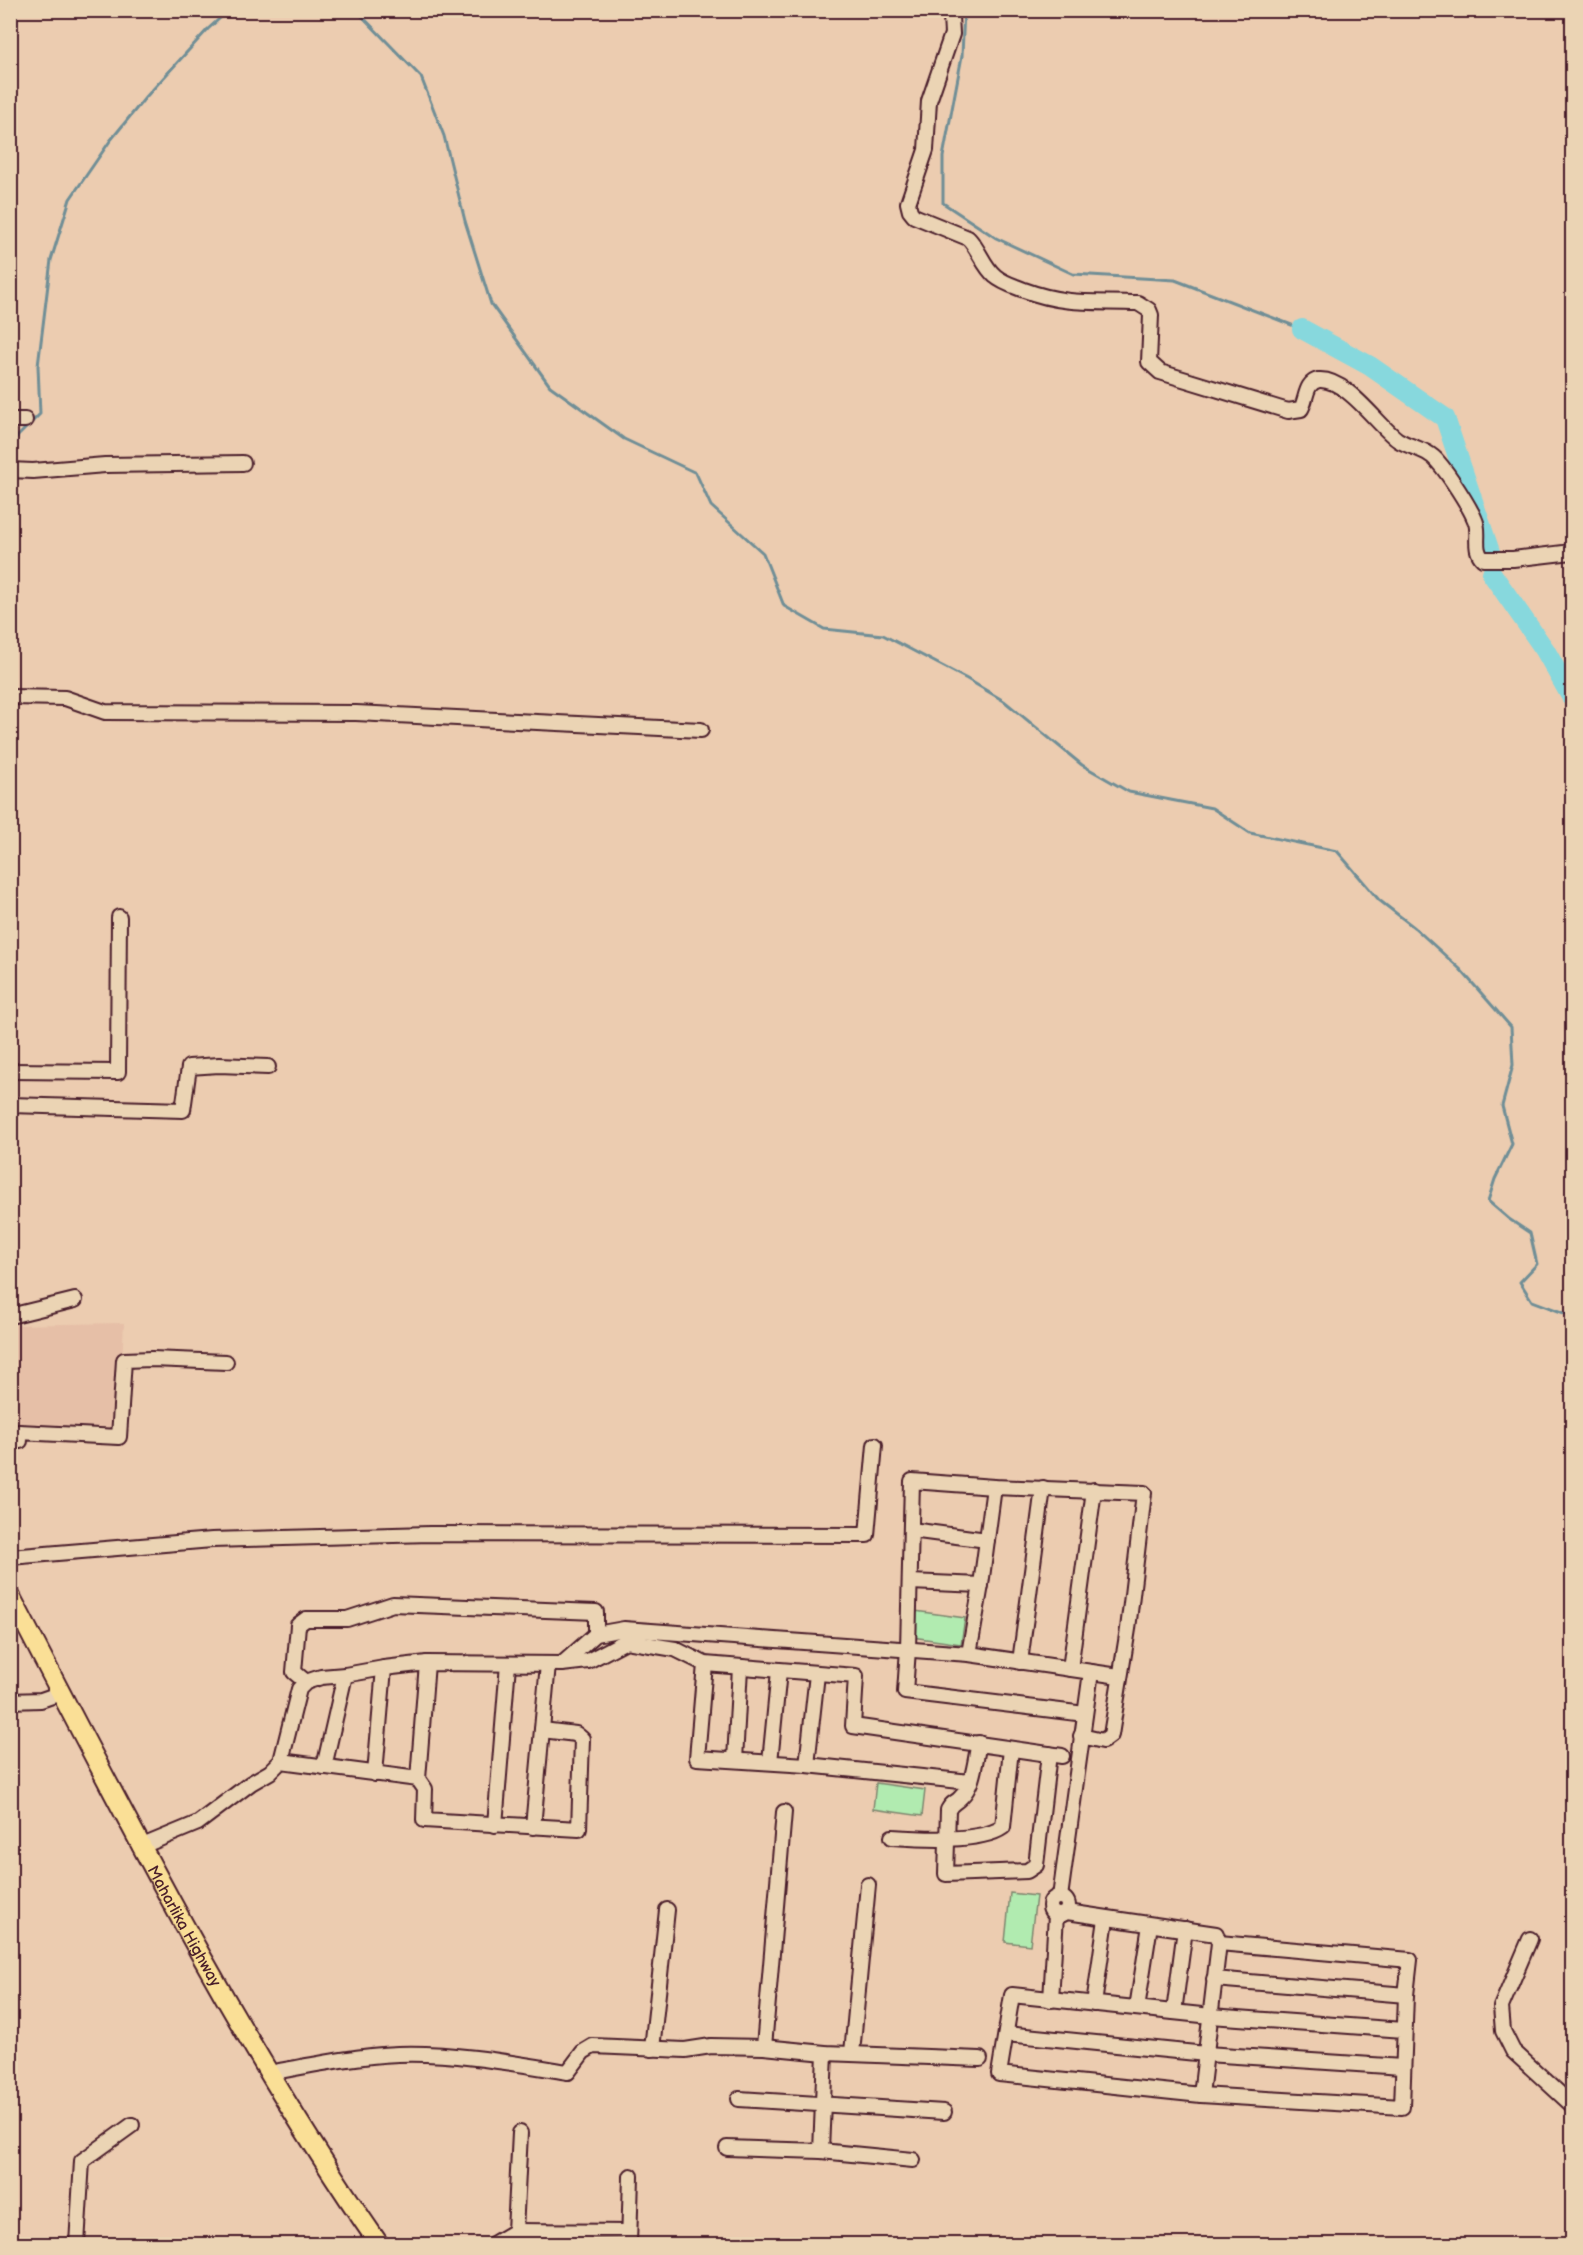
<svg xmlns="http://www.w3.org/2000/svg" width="1583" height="2255" viewBox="0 0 1583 2255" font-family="'Balsamiq Sans',sans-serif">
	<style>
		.built { fill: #e6bfa7 }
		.green { fill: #b1ebb0; stroke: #7e856e; stroke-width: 1.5 }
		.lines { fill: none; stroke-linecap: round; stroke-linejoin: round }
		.stream { stroke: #6f8e96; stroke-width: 3 }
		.river { stroke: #87d8dd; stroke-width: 20 }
		.minor-casing { stroke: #4a1f2b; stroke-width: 18 }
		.highway-casing { stroke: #4a1f2b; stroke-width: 22 }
		.minor { stroke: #ebd4b4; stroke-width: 14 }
		.highway { stroke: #fadf96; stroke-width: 18 }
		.labels { text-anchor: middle; stroke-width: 5; stroke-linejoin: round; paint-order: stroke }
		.street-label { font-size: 16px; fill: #4a1f2b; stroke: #ebd4b4 }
	</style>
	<rect width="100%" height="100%" fill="#ecccb0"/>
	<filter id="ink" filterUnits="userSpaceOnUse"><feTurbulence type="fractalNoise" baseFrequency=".0167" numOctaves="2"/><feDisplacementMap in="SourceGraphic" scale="12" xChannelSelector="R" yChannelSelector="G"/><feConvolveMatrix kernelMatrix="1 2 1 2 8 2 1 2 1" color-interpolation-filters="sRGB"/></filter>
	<g filter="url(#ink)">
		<!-- built -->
		<path class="built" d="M 124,1323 L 118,1436 L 17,1431 L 12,1390 L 10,1325 Z"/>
		<!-- green -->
		<g class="green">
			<path d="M 915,1611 L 965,1618 L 961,1644 L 912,1637 Z"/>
			<path d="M 876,1783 L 925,1790 L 922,1816 L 873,1809 Z"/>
			<path d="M 1010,1893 L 1036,1896 L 1030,1945 L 1005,1942 Z"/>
		</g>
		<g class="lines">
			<!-- stream -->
			<g class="stream">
				<path d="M 356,10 L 421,77 L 444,136 L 465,221 L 491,304 L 550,386 L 624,439 L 696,473 L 711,506 L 763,553 L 784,606 L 824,629 L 883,635 L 967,679 L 1004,701 L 1082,765 L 1129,792 L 1212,808 L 1250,833 L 1337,851 L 1379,900 L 1415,928 L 1460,969 L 1511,1027 L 1513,1065 L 1502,1106 L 1512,1144 L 1495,1179 L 1488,1201 L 1509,1219 L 1530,1233 L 1537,1264 L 1520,1282 L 1532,1301 L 1572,1316"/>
				<path d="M 964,10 L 962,56 L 943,157 L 943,203 L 996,238 L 1073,274 L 1175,280 L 1302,329"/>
				<path d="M 10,444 L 40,414 L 38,366 L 51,260 L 70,199 L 110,141 L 145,98 L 208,29 L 229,10"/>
			</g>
			<!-- river -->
			<g class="river">
				<path d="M 1302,329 L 1370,366 L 1445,418 L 1490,552"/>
				<path d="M 1492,574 L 1545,650 L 1572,698"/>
			</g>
			<!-- minor casing -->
			<g class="minor-casing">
				<g id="minor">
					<path d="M 946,10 L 951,16 L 952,34 L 929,101 L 926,150 L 908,203 L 910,211 L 914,216 L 968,238 C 979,249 983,266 995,276 C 1003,283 1014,286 1024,290 C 1067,306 1094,301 1138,303 L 1149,310 L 1151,315 L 1149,362 L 1160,372 L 1288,411 L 1301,409 C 1307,399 1305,382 1319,380 C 1347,378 1378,426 1398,440 C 1411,448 1428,449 1438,462 C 1448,473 1470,507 1475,520 C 1481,532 1472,549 1483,559 L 1513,559 L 1572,552"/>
					<path d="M 10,420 L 25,420"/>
					<path d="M 10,470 L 33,471 L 105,465 L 243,463"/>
					<path d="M 10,697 L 65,698 L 105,712 L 356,713 L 701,730"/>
					<path d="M 10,1071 L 118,1072 L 119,917"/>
					<path d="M 10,1105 L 183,1110 L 189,1067 L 219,1065 L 268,1067"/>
					<path d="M 10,1316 L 75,1300"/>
					<path d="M 10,1442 L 20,1441 L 19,1432 L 119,1437 L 124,1360 L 152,1359 L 226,1362"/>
					<path d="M 911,1530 L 987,1540"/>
					<path d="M 10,1557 L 212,1540 L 430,1534 L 867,1535 L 875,1445"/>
					<path d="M 910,1582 L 981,1585"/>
					<path d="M 969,1654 L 981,1585 L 994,1487"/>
					<path d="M 1020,1662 L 1043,1488"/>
					<path d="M 427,1663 L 418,1779 L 425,1789 L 424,1820 L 579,1829 L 582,1739 L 576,1734 L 542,1730"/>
					<path d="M 562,1664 L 596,1634 L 624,1629 L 969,1654 L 1119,1676"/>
					<path d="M 705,1664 L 697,1758 L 807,1765 L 970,1782"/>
					<path d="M 1070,1669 L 1094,1490"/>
					<path d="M 306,1682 L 294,1672 L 298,1625 L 306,1619 L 347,1619 L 393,1604 L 596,1612 L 596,1634"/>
					<path d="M 10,1701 L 41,1700 L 61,1693"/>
					<path d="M 1081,1736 L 1103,1741 L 1111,1735 L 1128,1629 L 1144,1493 L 994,1487 L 912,1481 L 908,1649 L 905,1692 L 1085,1714"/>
					<path d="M 979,1743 C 975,1759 974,1785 961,1797 C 955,1804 953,1801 948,1810 L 946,1874 L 1027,1871 L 1036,1865 L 1049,1754"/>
					<path d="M 735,1760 L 740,1667"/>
					<path d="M 281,1761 L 418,1779"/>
					<path d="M 770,1762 L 779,1671"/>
					<path d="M 807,1765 L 817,1674"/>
					<path d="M 324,1767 L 345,1675"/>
					<path d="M 375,1774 L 384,1668"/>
					<path d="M 495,1825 L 508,1664"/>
					<path d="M 533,1827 L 548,1664"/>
					<path d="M 892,1837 C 920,1839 981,1843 1003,1827 L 1011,1749"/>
					<path d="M 140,1847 L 198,1823 L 251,1783 L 270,1772 L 281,1761 L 299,1689 L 306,1682 L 321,1677 L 345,1675 L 384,1668 L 427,1663 L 562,1664 L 588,1661 L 626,1641 L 675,1649 L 705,1664 L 856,1676 L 853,1726 L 1062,1756"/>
					<path d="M 1060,1897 L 1091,1672"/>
					<circle cx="1059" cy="1906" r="9"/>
					<path d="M 1067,1912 L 1216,1934 L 1219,1943 L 1201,2095"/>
					<path d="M 1530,1939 L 1501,2007 L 1503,2031 L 1513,2051 L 1572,2105"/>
					<path d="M 1219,1943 L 1410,1960 L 1406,1995 L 1402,2107 L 1201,2095 L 999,2074 L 1012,1995 L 1211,2016 L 1404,2030"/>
					<path d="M 1214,1979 L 1406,1995"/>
					<path d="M 1051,2000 L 1056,1915"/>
					<path d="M 1094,2004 L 1106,1919"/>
					<path d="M 1137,2008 L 1150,1925"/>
					<path d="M 1174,2012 L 1185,1929"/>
					<path d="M 1006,2034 L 1206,2054 L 1402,2067"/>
					<path d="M 764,2047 L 784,1812"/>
					<path d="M 652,2049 L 667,1910"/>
					<path d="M 852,2053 L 868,1885"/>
					<path d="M 269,2073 C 312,2065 354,2056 398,2054 C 453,2052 513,2063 568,2072 L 583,2052 L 593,2046 L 685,2050 L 711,2046 L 764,2047 L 825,2053 L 980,2059"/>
					<path d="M 739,2099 L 944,2112"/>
					<path d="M 727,2148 L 821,2151 L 913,2160"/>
					<path d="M 821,2151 L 825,2053"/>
					<path d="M 515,2231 L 520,2133"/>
					<path d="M 77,2244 L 82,2161 L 132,2125"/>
					<path d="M 493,2244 L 515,2231 L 629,2232"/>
					<path d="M 629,2244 L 631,2176"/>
				</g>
			</g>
			<!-- highway casing -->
			<g class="highway-casing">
				<g id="highway">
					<path id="s1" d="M 10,1595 C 125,1816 237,2039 379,2244"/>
				</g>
			</g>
			<!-- minor -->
			<use href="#minor" class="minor"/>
			<!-- highway -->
			<use href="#highway" class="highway"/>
		</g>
	</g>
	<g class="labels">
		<!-- street labels -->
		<g class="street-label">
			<text dy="6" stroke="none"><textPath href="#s1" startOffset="374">Maharlika Highway</textPath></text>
		</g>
	</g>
	<!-- margin -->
	<rect width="1583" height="2255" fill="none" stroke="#ebd4b4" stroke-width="36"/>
	<rect x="18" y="18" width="1547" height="2219" fill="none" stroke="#4a1f2b" stroke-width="2" filter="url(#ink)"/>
</svg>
